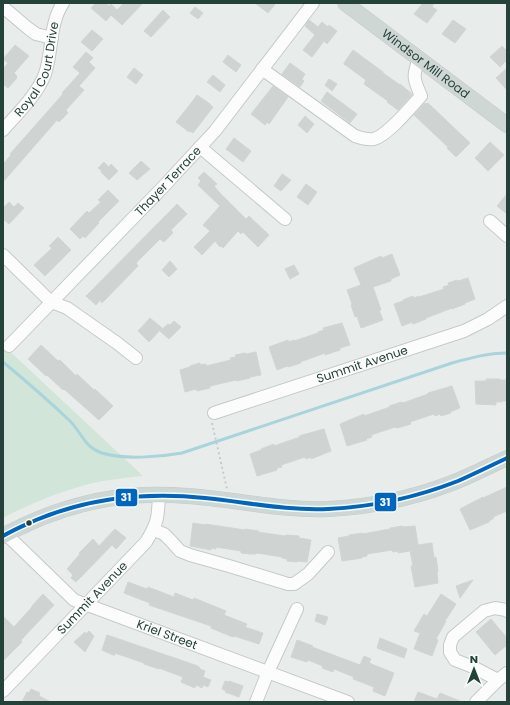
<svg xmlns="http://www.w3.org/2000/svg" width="510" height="705" viewBox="0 0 510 705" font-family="Poppins,sans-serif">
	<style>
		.green { fill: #d1e6d8 }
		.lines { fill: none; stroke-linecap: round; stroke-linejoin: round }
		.stream { stroke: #a9d4db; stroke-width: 3 }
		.building { fill: #cfd4d2; stroke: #d1d6d4 }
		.minor-casing { stroke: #c5cac8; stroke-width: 14 }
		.major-casing { stroke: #c3ccc9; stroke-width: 16 }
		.path { stroke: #c3ccca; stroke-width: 2; stroke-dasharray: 2 3; stroke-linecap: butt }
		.minor { stroke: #fcfcfc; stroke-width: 12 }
		.major { stroke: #cfd7d5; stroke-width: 15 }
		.bus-1-casing { stroke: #f7fbf9; stroke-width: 7 }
		.bus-1 { stroke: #0065bd; stroke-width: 4 }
		.bus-dot { fill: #24423a; stroke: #f7fbf9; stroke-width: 1.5 }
		.labels { text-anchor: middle; stroke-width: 3; stroke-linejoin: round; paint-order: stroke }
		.street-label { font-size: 12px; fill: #24423a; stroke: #f7fbf9 }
		.line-badge { stroke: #f7fbf9; stroke-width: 1.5 }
		.badge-label { font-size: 11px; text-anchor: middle; font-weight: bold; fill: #fff }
	</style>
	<rect width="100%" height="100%" fill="#e8edeb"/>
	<!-- green -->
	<path class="green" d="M 3,345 L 143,476 C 124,478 104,480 85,485 C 57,493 29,504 3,518 Z"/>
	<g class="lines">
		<!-- stream -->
		<path class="stream" d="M 3,362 C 26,381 49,401 70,421 C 82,433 84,447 102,453 C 124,460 160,457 182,453 L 452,363 C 470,358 488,353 507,353"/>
	</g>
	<!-- building -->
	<g class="building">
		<path d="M 96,3 L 106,3 L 109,6 L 111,4 L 117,10 L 124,3 L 143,3 L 122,25 L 111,15 L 106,21 L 91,8 Z"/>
		<path d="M 255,3 L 276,3 L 268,13 Z"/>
		<path d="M 423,3 L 434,3 L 432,7 L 437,10 L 427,23 L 414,14 Z"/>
		<path d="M 195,7 L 203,13 L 198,19 L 190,13 Z"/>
		<path d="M 163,10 L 170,17 L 151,37 L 144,31 Z"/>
		<path d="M 309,20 L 318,27 L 322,22 L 328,27 L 329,25 L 337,31 L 327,44 L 324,41 L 312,57 L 303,50 L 315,35 L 305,26 Z"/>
		<path d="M 453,20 L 466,29 L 455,43 L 442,34 Z"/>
		<path d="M 92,30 L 103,39 L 92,51 L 81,42 Z"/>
		<path d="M 15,45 L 29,56 L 14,73 L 17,76 L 16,77 L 17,78 L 8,88 L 3,84 L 3,69 L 8,63 L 3,59 Z"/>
		<path d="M 502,46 L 507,51 L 507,60 L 500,67 L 490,57 Z"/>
		<path d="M 353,50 L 383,72 L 383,73 L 400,85 L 400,84 L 411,93 L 412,95 L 398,110 L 387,102 L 388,101 L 364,84 L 366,80 L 344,64 L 344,63 Z"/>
		<path d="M 86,52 L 93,58 L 89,62 L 95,68 L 79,86 L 84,90 L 66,110 L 68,113 L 59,122 L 57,120 L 3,182 L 3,164 L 11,155 L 10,154 L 63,94 L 62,93 L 80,73 L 73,67 Z"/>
		<path d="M 228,55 L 241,65 L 236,72 L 223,62 Z"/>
		<path d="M 290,63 L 305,74 L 302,79 L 304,81 L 300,87 L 282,74 Z"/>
		<path d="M 134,68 L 143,75 L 136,84 L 127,77 Z"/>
		<path d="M 507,68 L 507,90 L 496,78 Z"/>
		<path d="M 213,75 L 225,85 L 220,92 L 207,82 Z"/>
		<path d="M 329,79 L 337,84 L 332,91 L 325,85 Z"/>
		<path d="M 273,86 L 288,97 L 269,124 L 267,122 L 265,125 L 251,114 Z"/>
		<path d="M 327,92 L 357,114 L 350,123 L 321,101 Z"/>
		<path d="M 197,95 L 210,104 L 210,105 L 213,107 L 193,133 L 190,131 L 189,132 L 176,122 L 192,102 Z"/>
		<path d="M 425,103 L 426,104 L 428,103 L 470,143 L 456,157 L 447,148 L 448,147 L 414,115 Z"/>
		<path d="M 305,116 L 314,124 L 307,133 L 298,125 Z"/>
		<path d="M 234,138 L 251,151 L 243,162 L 226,149 Z"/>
		<path d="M 490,142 L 504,155 L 488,171 L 475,158 Z"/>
		<path d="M 141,161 L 150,169 L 137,180 L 129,173 Z"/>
		<path d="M 104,162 L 109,167 L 111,164 L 118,171 L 109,180 L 101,172 L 102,171 L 98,168 Z"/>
		<path d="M 204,172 L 217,184 L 214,186 L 219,192 L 246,219 L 249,216 L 269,235 L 258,247 L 243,232 L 241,234 L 238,231 L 223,248 L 221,246 L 220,247 L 215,241 L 202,255 L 194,247 L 210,231 L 203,225 L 220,206 L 198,185 L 201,181 L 198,178 Z"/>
		<path d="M 282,174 L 291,180 L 281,191 L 274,186 Z"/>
		<path d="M 306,184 L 317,192 L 308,205 L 297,197 Z"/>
		<path d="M 108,190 L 119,201 L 98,222 L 99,223 L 85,238 L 83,236 L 80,239 L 70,229 L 87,211 L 89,213 L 101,202 L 98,200 Z"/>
		<path d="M 507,194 L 507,214 L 497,206 Z"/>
		<path d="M 9,202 L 14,207 L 18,203 L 24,208 L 9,224 L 3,219 L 3,208 Z"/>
		<path d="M 177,204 L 187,214 L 171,230 L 173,233 L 164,242 L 160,239 L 136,263 L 138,266 L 102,303 L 100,300 L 96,305 L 86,296 Z"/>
		<path d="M 58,237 L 71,250 L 45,276 L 34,265 L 52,248 L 49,246 Z"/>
		<path d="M 392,254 L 400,275 L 391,279 L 391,281 L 373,287 L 381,310 L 379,310 L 383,320 L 361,328 L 357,316 L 355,317 L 351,305 L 352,304 L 347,290 L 361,285 L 354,268 L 381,256 L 382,258 Z"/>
		<path d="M 170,261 L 177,269 L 169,277 L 162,270 Z"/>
		<path d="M 294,265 L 299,274 L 290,279 L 285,269 Z"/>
		<path d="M 468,278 L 475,299 L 465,303 L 465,304 L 452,309 L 452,308 L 426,318 L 426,319 L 413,324 L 412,322 L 402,326 L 394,304 L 403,301 L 403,300 L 413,296 L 414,298 L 419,296 L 419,297 L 444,289 L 443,287 L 449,285 L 448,283 L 457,280 L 458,281 Z"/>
		<path d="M 150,318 L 162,328 L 149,342 L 138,331 Z"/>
		<path d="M 174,321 L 181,327 L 169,339 L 160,331 L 168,324 L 170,325 Z"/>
		<path d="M 342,323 L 350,345 L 340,348 L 340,350 L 325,355 L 325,353 L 300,362 L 301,363 L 288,367 L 287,366 L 277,370 L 269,347 L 288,340 L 289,342 L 294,340 L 294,341 L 318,333 L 318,332 L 324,330 L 323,328 Z"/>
		<path d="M 41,345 L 58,361 L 60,360 L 76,376 L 77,374 L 94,390 L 95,389 L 113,406 L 99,420 L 64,389 L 63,390 L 47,375 L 46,376 L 28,359 Z"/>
		<path d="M 256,352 L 261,375 L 250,377 L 250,378 L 237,381 L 236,380 L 210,386 L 210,388 L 197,391 L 196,389 L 185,392 L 180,370 L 190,367 L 190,366 L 200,363 L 200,365 L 206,364 L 206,366 L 231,360 L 230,358 L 236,357 L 235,355 L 245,353 L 246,354 Z"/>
		<path d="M 486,379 L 500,379 L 500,380 L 507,380 L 507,401 L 502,401 L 502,402 L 496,402 L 496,405 L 476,404 L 475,381 L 486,381 Z"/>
		<path d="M 452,386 L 460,408 L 450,412 L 451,413 L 441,416 L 440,414 L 435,416 L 434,414 L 410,422 L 411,424 L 401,427 L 396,428 L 395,427 L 371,435 L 372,437 L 366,439 L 367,440 L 347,446 L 340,424 L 364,414 L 364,416 L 390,407 L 389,406 L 402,402 L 403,403 L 428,394 L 428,393 Z"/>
		<path d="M 324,429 L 331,451 L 311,459 L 311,457 L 306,459 L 305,457 L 281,465 L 282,467 L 277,468 L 277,470 L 257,476 L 250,454 L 261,450 L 261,449 L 274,444 L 274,446 L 300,437 L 299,436 Z"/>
		<path d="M 507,487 L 507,511 L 493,517 L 494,518 L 489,521 L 489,522 L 470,530 L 460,509 L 483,497 L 483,498 Z"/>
		<path d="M 193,523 L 205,525 L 205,524 L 245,530 L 245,529 L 259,531 L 258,532 L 285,536 L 286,535 L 299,536 L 299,538 L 311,540 L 307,562 L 297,561 L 297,562 L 287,561 L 287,559 L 282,558 L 282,557 L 257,553 L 256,554 L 251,554 L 241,553 L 241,551 L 216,547 L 216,549 L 211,548 L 211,550 L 190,546 Z"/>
		<path d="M 403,526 L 403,527 L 415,526 L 418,545 L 432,543 L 434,558 L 436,557 L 438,571 L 437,572 L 438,583 L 415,587 L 411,566 L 413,566 L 410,551 L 398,553 L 398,551 L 393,552 L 392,550 L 367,554 L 367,556 L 362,557 L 362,558 L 342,561 L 338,538 L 349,536 L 349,535 L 363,533 L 363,534 L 390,529 L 390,528 Z"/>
		<path d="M 115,529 L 126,538 L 116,549 L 112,545 L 76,582 L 71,578 L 73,575 L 67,569 L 80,554 L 79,553 L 93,539 L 99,546 Z"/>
		<path d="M 473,580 L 460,598 L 456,586 Z"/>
		<path d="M 128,582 L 147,589 L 148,587 L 174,597 L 175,593 L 193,600 L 194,598 L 226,611 L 224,615 L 247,624 L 245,627 L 263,633 L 259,644 L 234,636 L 233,637 L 213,629 L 211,628 L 211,626 L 149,605 L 150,603 L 124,593 Z"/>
		<path d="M 43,594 L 54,605 L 21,640 L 22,642 L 3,661 L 3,616 L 14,627 L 32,607 L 32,606 Z"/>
		<path d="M 441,594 L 456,604 L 445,621 L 446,621 L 436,639 L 438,640 L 432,656 L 414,649 L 420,633 L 414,631 L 424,614 L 427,616 Z"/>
		<path d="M 317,614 L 328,617 L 325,625 L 315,621 Z"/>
		<path d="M 491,619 L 507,638 L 507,645 L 495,655 L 476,632 Z"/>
		<path d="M 89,631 L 94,636 L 85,652 L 74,642 L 85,632 L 86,634 Z"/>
		<path d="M 107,635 L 198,666 L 200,668 L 200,669 L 205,671 L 203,677 L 211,680 L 208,687 L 203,685 L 202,688 L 196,685 L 195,688 L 181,682 L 183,677 L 159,668 L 159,669 L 144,664 L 144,663 L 115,653 L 115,655 L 113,655 L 102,650 Z"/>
		<path d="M 380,638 L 407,649 L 404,658 L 377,648 Z"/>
		<path d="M 297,640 L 313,646 L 312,647 L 360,665 L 364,656 L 371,659 L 369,663 L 394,673 L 385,696 L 373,691 L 374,687 L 353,679 L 354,677 L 334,669 L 333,672 L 322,668 L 323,666 L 308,660 L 307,662 L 291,657 Z"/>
		<path d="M 225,681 L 229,682 L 229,681 L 243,686 L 239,697 L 225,692 L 226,691 L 222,689 Z"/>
		<path d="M 31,689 L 40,693 L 39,696 L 51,702 L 22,702 L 27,692 L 29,693 Z"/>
		<path d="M 418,692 L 437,699 L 440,693 L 460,701 L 460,702 L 414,702 Z"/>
	</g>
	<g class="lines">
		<!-- minor casing -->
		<g class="minor-casing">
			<g id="minor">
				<path d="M 3,7 L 29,29 L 36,34 L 52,38"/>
				<path d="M 262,69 L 355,136 C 361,138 367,140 374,139 C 388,135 411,107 421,96 C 414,80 412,76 419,59"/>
				<path id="s1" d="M 3,130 C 18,113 37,95 45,74 C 53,50 49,24 63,3"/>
				<path d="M 200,147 L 285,219"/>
				<path d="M 490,221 L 507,236"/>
				<path d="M 3,255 L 51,302 L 67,308 L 117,343 L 136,358"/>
				<path id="s2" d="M 9,346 L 164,186 L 215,131 L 313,3"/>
				<path id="s3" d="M 214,413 L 464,331 L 488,319 L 507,306"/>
				<path d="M 154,530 L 164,534 L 171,541 L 180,551 L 190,555 L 229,566 L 288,584 L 294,584 L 308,574 L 328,552"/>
				<path id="s4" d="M 6,534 L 74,600 L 348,702"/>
				<path d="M 498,680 L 473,667 L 455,660 L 450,652 L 450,645 L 453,637 L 484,611 L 495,608 L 506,610 L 507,611"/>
				<path id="s5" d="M 3,691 L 146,542 C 158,523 158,517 159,495"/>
				<path d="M 256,702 L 268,672 L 297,609"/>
				<path d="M 476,702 L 498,680 L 507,673"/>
			</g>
		</g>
		<!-- major casing -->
		<g class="major-casing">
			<g id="major">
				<path id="s6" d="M 345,3 L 507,125"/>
				<path d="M 3,536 C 11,531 19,528 27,524 C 77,501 132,491 187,496 C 234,499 281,511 328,509 C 371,507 413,498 452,483 C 471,476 489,466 507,458"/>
			</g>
		</g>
		<!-- path -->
		<path class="path" d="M 212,423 L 227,489"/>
		<!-- minor -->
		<use href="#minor" class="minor"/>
		<!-- major -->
		<use href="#major" class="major"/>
		<!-- bus-1 casing -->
		<g class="bus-1-casing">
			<path id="bus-1" d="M 3,536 C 13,530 25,525 36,520 C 91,497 146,492 205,498 C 246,502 287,511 328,509 C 372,507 417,497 458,481 C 474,474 490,466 507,458"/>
		</g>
		<!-- bus-1 -->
		<use href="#bus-1" class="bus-1"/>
	</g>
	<!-- markers -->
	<circle class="bus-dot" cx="29" cy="523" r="3.5"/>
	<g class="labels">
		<!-- street labels -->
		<g class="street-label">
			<text dy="4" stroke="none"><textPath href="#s6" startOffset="101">Windsor Mill Road</textPath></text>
			<text dy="4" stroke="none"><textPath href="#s1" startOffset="72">Royal Court Drive</textPath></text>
			<text dy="4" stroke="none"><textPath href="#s2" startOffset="229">Thayer Terrace</textPath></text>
			<text dy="4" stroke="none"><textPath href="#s3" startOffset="156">Summit Avenue</textPath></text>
			<text dy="4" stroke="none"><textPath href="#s5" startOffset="129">Summit Avenue</textPath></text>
			<text dy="4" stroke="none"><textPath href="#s4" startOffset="194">Kriel Street</textPath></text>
		</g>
	</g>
	<g class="line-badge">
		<rect x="115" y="488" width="23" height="19" rx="4" fill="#0065bd"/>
		<rect x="374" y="492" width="23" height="20" rx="4" fill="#0065bd"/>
	</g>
	<g class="badge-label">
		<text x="126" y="501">31</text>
		<text x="385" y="506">31</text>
	</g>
	<!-- border -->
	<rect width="510" height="705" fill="none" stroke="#24423a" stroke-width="8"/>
	<!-- north arrow -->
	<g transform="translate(474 669)" stroke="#f7fbf9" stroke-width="3" paint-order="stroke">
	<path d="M0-3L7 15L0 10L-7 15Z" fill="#24423a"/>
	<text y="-6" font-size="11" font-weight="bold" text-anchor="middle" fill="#24423a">N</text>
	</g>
</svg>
